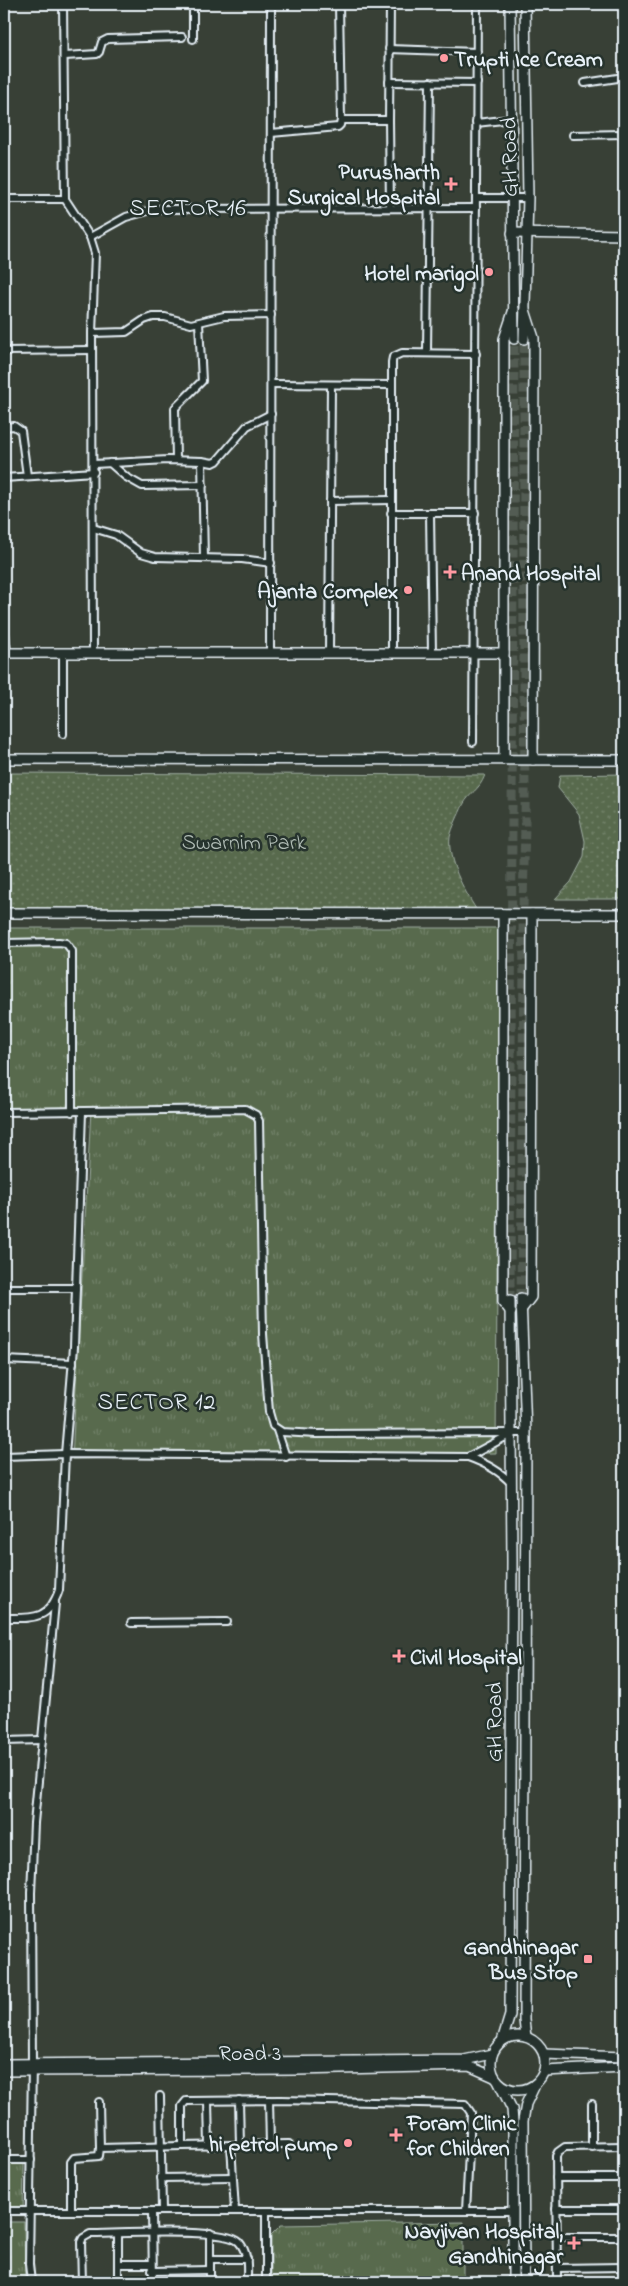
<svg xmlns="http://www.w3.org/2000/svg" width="628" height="2286" viewBox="0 0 628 2286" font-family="'Indie Flower',sans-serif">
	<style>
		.grass { fill: url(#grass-tufts); stroke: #a0aea3 }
		.park { fill: url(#park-dots); stroke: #a0aea3 }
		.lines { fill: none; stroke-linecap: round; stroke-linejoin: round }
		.secondary-tunnel { stroke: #525b53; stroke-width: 9; stroke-dasharray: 9 4.5; stroke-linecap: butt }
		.street-casing { stroke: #e8f1f8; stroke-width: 10 }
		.secondary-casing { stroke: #e8f1f8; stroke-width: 12 }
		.street { stroke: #26332d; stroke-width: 6 }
		.secondary { stroke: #26332d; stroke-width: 9 }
		.poi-dot { fill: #ff9aa2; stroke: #26332d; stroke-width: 2 }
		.labels { text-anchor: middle; stroke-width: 5; stroke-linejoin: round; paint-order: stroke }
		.poi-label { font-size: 22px; font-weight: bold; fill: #e8f1f8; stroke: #26332d; text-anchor: end }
		.street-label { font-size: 22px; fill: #e8f1f8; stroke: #26332d }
		.park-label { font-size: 22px; fill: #afbbb4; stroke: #26332d }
		.neighbourhood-label { font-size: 24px; letter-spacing: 1px; fill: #e8f1f8; stroke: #26332d }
	</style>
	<defs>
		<pattern id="grass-tufts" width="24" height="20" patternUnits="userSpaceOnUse" patternTransform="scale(1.25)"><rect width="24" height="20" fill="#596b4e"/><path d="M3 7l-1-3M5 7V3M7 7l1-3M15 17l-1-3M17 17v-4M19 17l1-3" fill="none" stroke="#718168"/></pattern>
		<pattern id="park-dots" width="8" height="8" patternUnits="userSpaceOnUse" patternTransform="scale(1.25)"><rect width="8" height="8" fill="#596b4e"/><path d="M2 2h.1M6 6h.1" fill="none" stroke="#718168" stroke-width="1.8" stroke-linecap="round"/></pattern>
	</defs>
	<rect width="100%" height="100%" fill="#384036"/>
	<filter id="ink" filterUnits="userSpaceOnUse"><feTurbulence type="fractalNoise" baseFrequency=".02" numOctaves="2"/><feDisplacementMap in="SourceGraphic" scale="10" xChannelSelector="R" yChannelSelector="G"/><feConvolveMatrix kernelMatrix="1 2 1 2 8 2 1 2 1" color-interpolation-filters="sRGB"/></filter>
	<g filter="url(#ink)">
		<!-- grass -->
		<g class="grass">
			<path d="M 4,928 L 499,928 L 496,1453 L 72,1459 L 91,1110 L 4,1109 Z"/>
			<path d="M 4,2163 L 24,2163 L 23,2215 L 4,2215 Z"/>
			<path d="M 4,2222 L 24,2222 L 25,2282 L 4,2282 Z"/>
			<path d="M 463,2222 L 463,2282 L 271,2282 L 271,2235 L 281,2225 Z"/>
		</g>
		<!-- park -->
		<g class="park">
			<path d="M 4,773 L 485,775 C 479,791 470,792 463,805 C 459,814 452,828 450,837 C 447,860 464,890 476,909 L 4,908 Z"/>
			<path d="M 624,774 L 624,899 L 555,899 L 571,882 L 584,857 L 585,841 L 579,814 L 558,788 L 560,775 Z"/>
		</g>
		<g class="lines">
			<!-- secondary-tunnel -->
			<g class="secondary-tunnel">
				<path d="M 521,1298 L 524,963 C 521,904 526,845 525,786 C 523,637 524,488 524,339"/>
				<path d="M 510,1300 L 514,339"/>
			</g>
			<!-- street casing -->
			<g class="street-casing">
				<g id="street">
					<path d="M 63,4 L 65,199 L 90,237 L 95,253 L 92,333 L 93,653"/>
					<path d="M 193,4 L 193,39"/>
					<path d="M 339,4 L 341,120 L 389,120 L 390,208"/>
					<path d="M 389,49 L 477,52"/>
					<path d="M 65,56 L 97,54 L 99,52 L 102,42 L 108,39 L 182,37"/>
					<path d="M 389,82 L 477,83"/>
					<path d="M 585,83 L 624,77"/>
					<path d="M 389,120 L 390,4"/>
					<path d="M 476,123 L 512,119"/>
					<path d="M 271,133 L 338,127 L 340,125 L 341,120"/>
					<path d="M 573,135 L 624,134"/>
					<path d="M 476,198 L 528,198"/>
					<path d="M 4,199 L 65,199"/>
					<path d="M 90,237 L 126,217 L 155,209 L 476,208"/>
					<path d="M 92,333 L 126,332 L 144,320 L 153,317 L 165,317 L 191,324 L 224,316 L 271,315"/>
					<path d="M 4,351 L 92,350"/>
					<path d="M 427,352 L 430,82"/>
					<path d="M 271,384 L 391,385"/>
					<path d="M 4,427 L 14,426 L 21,431 L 27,476"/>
					<path d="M 176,460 L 175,408 L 202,381 L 199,323"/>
					<path d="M 202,461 L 213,463 L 217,461 L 247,426 L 271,414"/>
					<path d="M 110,463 L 126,477 L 142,486 L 203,485"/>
					<path d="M 94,464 L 168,460 L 202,461 L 204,558"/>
					<path d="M 4,478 L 94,472"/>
					<path d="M 330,501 L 391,500"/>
					<path d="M 391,513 L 475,513"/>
					<path d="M 430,513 L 432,653"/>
					<path d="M 93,528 L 116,535 L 141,553 L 155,557 L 242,559 L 271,563"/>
					<path d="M 4,623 L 7,653"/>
					<path d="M 270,653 L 271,4"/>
					<path d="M 329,653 L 331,385"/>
					<path d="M 392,653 L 392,362 L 393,357 L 402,353 L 476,354"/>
					<path d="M 63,734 L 63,653"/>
					<path d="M 473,742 L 477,4"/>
					<path d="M 4,943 L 59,942 L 66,943 L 72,951 L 72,1112"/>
					<path d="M 4,1112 L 245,1109 L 256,1115 L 259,1121 L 263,1334 L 269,1412 L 273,1426 L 282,1432 L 316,1434 L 526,1433"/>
					<path d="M 4,1288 L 76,1288"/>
					<path d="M 4,1360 L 73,1363"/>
					<path d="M 277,1430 L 286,1457"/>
					<path d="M 4,1456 L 65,1454 L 468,1457 L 509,1435"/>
					<path d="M 468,1457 C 485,1463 499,1470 511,1483"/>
					<path d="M 4,1618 C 32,1618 49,1621 59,1590 L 65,1454 L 74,1347 L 82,1112"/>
					<path d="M 131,1623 L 227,1622"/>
					<path d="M 4,1741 L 42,1740"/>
					<path d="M 160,2096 L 162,2211"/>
					<path d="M 239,2100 L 240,2145"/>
					<path d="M 269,2100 L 270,2145"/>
					<path d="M 208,2101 L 209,2146"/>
					<path d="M 99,2102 L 100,2148"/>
					<path d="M 592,2104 L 592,2147"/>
					<path d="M 289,2144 L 182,2146 L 182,2106 L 186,2101 L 281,2100 L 465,2104 L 471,2113 L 466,2211"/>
					<path d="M 231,2145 L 235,2211"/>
					<path d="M 4,2160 L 31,2160"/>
					<path d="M 161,2178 L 232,2177"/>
					<path d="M 556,2178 L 623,2178"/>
					<path d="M 556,2209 L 623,2209"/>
					<path d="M 4,2211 L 513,2211"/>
					<path d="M 71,2211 L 71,2162 L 74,2158 L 99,2156 L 100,2148 L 182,2146"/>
					<path d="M 152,2211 L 153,2282"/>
					<path d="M 266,2211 L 266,2282"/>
					<path d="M 210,2233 L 210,2282"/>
					<path d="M 556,2237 L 623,2237"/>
					<path d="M 210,2259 L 247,2259"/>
					<path d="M 118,2264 L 152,2264"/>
					<path d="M 557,2268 L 623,2267"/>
					<path d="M 152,2271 L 210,2270"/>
					<path d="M 31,2282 L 29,2264 L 32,2064 L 31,1893 L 34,1823 L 55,1603"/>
					<path d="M 82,2282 L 81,2242 L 83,2238 L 90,2234 C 116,2234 225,2227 239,2242 C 249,2253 247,2268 247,2282"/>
					<path d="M 118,2282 L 118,2234"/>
					<path d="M 557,2282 L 556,2156 L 558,2152 L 565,2147 L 624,2146"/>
					<path d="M 623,2282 L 624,2159"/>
				</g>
			</g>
			<!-- secondary casing -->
			<g class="secondary-casing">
				<g id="secondary">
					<path d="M 510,4 L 514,339"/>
					<path d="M 512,233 L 624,235"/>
					<path d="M 525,310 L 534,338 L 533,760"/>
					<path d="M 524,339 L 528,198 L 525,4"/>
					<path d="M 4,653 L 504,653"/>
					<path d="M 4,759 L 624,760"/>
					<path d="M 504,760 L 504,339 L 514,309"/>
					<path d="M 4,913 L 624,914"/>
					<path d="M 503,914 L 503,1302 L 511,1312"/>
					<path d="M 521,1298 L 526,1433 L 524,2020 L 526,2037"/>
					<path d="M 521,1310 L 531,1297 L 532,914"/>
					<circle cx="518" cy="2063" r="27"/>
					<path d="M 502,2041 L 510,2015 L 512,1561 L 510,1300"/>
					<path d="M 544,2054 L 624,2057"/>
					<path d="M 4,2064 L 464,2060 L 492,2054"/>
					<path d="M 4,2071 L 297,2070 L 469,2066 L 494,2077"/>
					<path d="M 544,2071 L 624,2067"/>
					<path d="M 499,2083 L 512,2109 L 513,2122 L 513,2282"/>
					<path d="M 524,2282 L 523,2121 L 526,2104 L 535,2085"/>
				</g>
			</g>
			<!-- street -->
			<use href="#street" class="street"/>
			<!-- secondary -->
			<use href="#secondary" class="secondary"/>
		</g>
	</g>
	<!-- markers -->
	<g class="poi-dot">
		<circle cx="444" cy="58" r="5"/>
		<path d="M448.5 176.5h5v5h5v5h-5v5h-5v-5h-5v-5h5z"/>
		<circle cx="489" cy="272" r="5"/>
		<path d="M447.5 564.5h5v5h5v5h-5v5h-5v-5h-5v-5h5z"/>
		<circle cx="408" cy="590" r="5"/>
		<path d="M396.5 1648.5h5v5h5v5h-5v5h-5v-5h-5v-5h5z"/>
		<rect x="583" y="1954" width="10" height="10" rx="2.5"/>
		<path d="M393.5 2127.5h5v5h5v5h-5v5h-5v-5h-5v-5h5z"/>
		<circle cx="348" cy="2143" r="5"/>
		<path d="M571.5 2235.5h5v5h5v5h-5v5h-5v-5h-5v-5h5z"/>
	</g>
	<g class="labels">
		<!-- poi labels -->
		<g class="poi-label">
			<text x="454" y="66" text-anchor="start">Trupti Ice Cream</text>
			<text x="440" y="179">Purusharth<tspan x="440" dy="25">Surgical Hospital</tspan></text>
			<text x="479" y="280">Hotel marigol</text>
			<text x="461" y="580" text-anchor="start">Anand Hospital</text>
			<text x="398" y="598">Ajanta Complex</text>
			<text x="410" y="1664" text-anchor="start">Civil Hospital</text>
			<text x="578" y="1954">Gandhinagar<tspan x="578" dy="25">Bus Stop</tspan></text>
			<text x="407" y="2130" text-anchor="start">Foram Clinic<tspan x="407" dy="25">for Children</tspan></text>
			<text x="338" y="2151">hi petrol pump</text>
			<text x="563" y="2238">Navjivan Hospital,<tspan x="563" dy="25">Gandhinagar</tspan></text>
		</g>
		<!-- street labels -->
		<g class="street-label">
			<text transform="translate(508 157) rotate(-91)" y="8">GH Road</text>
			<text transform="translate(493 1722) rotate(-90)" y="8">GH Road</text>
			<text x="250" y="2060">Road 3</text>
		</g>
		<!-- park labels -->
		<g class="park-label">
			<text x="244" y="849">Swarnim Park</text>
		</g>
		<!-- neighbourhood labels -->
		<g class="neighbourhood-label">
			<text x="188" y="215">SECTOR 16</text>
			<text x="157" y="1409">SECTOR 12</text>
		</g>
	</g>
	<!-- margin -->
	<rect width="628" height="2286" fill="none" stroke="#26332d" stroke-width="20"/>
	<rect x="10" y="10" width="608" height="2266" fill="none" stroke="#e8f1f8" stroke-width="2" filter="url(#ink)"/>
</svg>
